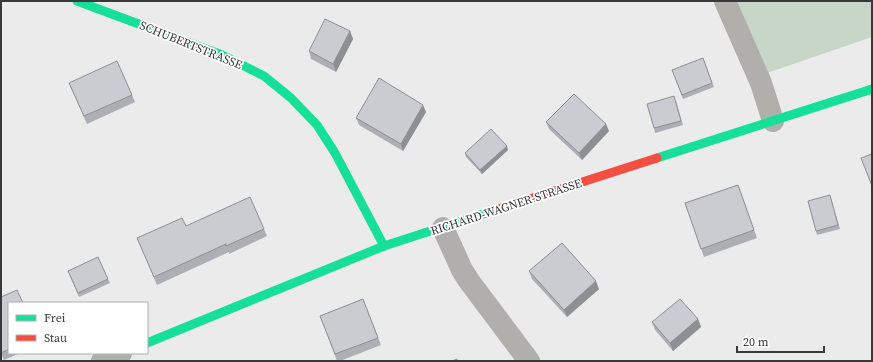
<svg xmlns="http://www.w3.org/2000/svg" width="873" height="362" viewBox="0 0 873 362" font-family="'Source Serif 4',serif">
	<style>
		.green { fill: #c7d6c7 }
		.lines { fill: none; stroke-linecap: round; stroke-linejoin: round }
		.street { stroke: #b0afab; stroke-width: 22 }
		.fast { stroke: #16e098; stroke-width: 9 }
		.jam { stroke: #f24e42; stroke-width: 9 }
		.wall { fill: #aeafb5 }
		.shaded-wall { fill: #8d8f93 }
		.building { fill: #caccd2; stroke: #8d8f93 }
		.labels { text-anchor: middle; stroke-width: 3.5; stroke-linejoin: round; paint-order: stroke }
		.street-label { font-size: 12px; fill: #39393a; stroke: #fff }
	</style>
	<rect width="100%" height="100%" fill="#ebebeb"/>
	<!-- green -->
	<path class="green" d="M 737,1 L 872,1 L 872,37 L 767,73 Z"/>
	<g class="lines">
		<!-- street -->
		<g class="street">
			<path d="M 725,1 L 761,83 L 773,121"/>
			<path d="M 443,228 L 462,270 L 469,281 L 529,361"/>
			<path d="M 102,361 L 121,353"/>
		</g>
		<!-- fast -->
		<g class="fast">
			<path d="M 77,1 L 222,55 L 264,76 L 291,98 L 317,125 L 335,153 L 384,246"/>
			<path d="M 657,158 L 872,89"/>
			<path d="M 147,343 L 384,246 L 489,212"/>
		</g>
		<!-- jam -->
		<path class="jam" d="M 489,212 L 657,158"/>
	</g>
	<!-- wall -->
	<g class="wall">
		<path d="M 350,31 L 353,39 L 336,72 L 311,59 L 309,51 Z"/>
		<path d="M 703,58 L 714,87 L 683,99 L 672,70 Z"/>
		<path d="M 69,83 L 132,95 L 135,102 L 87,124 L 72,90 Z"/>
		<path d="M 676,101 L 683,125 L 655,133 L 654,128 Z"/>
		<path d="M 426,112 L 403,151 L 359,125 L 356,118 Z"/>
		<path d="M 546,122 L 609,131 L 582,160 L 549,129 Z"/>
		<path d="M 508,150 L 482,174 L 466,157 L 465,153 Z"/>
		<path d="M 738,185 L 757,238 L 704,257 L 685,203 Z"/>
		<path d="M 830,195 L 840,229 L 817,235 L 816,231 Z"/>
		<path d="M 186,226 L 264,229 L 267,236 L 229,254 L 229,252 L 157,285 L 137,238 Z"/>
		<path d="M 68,271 L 108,279 L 110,283 L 79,297 Z"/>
		<path d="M 529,271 L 599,289 L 567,317 L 532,279 Z"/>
		<path d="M 1,297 L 9,303 L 9,353 L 20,353 L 4,360 L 1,354 Z"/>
		<path d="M 363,299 L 381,345 L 340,361 L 337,361 L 320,316 Z"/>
		<path d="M 698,319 L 701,327 L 673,351 L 655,330 L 652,322 Z"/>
	</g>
	<!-- shaded-wall -->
	<g class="shaded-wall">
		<path d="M 350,31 L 353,39 L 336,72 L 333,64 Z"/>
		<path d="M 423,105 L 426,112 L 403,151 L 401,144 Z"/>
		<path d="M 606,124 L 609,131 L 582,160 L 579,153 Z"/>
		<path d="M 507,146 L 508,150 L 482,174 L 480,170 Z"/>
		<path d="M 596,281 L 599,289 L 567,317 L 564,310 Z"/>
		<path d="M 698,319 L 701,327 L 673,351 L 670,343 Z"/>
	</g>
	<!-- building -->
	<g class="building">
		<path d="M 325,19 L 350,31 L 333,64 L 309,51 Z"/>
		<path d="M 703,58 L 712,83 L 682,95 L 672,70 Z"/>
		<path d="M 117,61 L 132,95 L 84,116 L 69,83 Z"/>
		<path d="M 379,78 L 423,105 L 401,144 L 356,118 Z"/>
		<path d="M 574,94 L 606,124 L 579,153 L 546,122 Z"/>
		<path d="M 674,96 L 681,121 L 654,128 L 647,104 Z"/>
		<path d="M 491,129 L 507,146 L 480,170 L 465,153 Z"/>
		<path d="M 872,154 L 872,186 L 861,158 Z"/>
		<path d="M 738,185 L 754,230 L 701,249 L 685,203 Z"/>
		<path d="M 830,195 L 838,225 L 816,231 L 808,201 Z"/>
		<path d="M 250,197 L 264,229 L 226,246 L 226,244 L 154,277 L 137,238 L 182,218 L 186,226 Z"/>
		<path d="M 562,243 L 596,281 L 564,310 L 529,271 Z"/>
		<path d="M 98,257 L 108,279 L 78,293 L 68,271 Z"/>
		<path d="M 17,290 L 23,303 L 9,303 L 9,349 L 1,353 L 1,297 Z"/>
		<path d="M 363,299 L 378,338 L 335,354 L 320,316 Z"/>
		<path d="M 680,299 L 698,319 L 670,343 L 652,322 Z"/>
		<path d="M 457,359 L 457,361 L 452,361 Z"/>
	</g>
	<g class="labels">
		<!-- street labels -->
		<g class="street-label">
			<text transform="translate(191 45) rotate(22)" y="4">SCHUBERTSTRASSE</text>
			<text transform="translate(506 207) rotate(-18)" y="4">RICHARD-WAGNER-STRASSE</text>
		</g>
	</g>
	<!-- border -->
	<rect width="873" height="362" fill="none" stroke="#39393a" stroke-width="4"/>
	<!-- legend -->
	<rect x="8" y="302" width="140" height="52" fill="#ffffff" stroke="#b0b0b0"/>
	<rect x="16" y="315" width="20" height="6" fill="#16e098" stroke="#b0b0b0"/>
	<text x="44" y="322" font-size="12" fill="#39393a">Frei</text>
	<rect x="16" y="335" width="20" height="6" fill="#f24e42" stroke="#b0b0b0"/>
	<text x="44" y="342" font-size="12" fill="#39393a">Stau</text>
	<!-- scale -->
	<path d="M737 346v6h87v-6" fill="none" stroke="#39393a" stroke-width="2"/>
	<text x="743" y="346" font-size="12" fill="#39393a" stroke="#ffffff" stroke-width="3" paint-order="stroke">20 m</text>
</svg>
